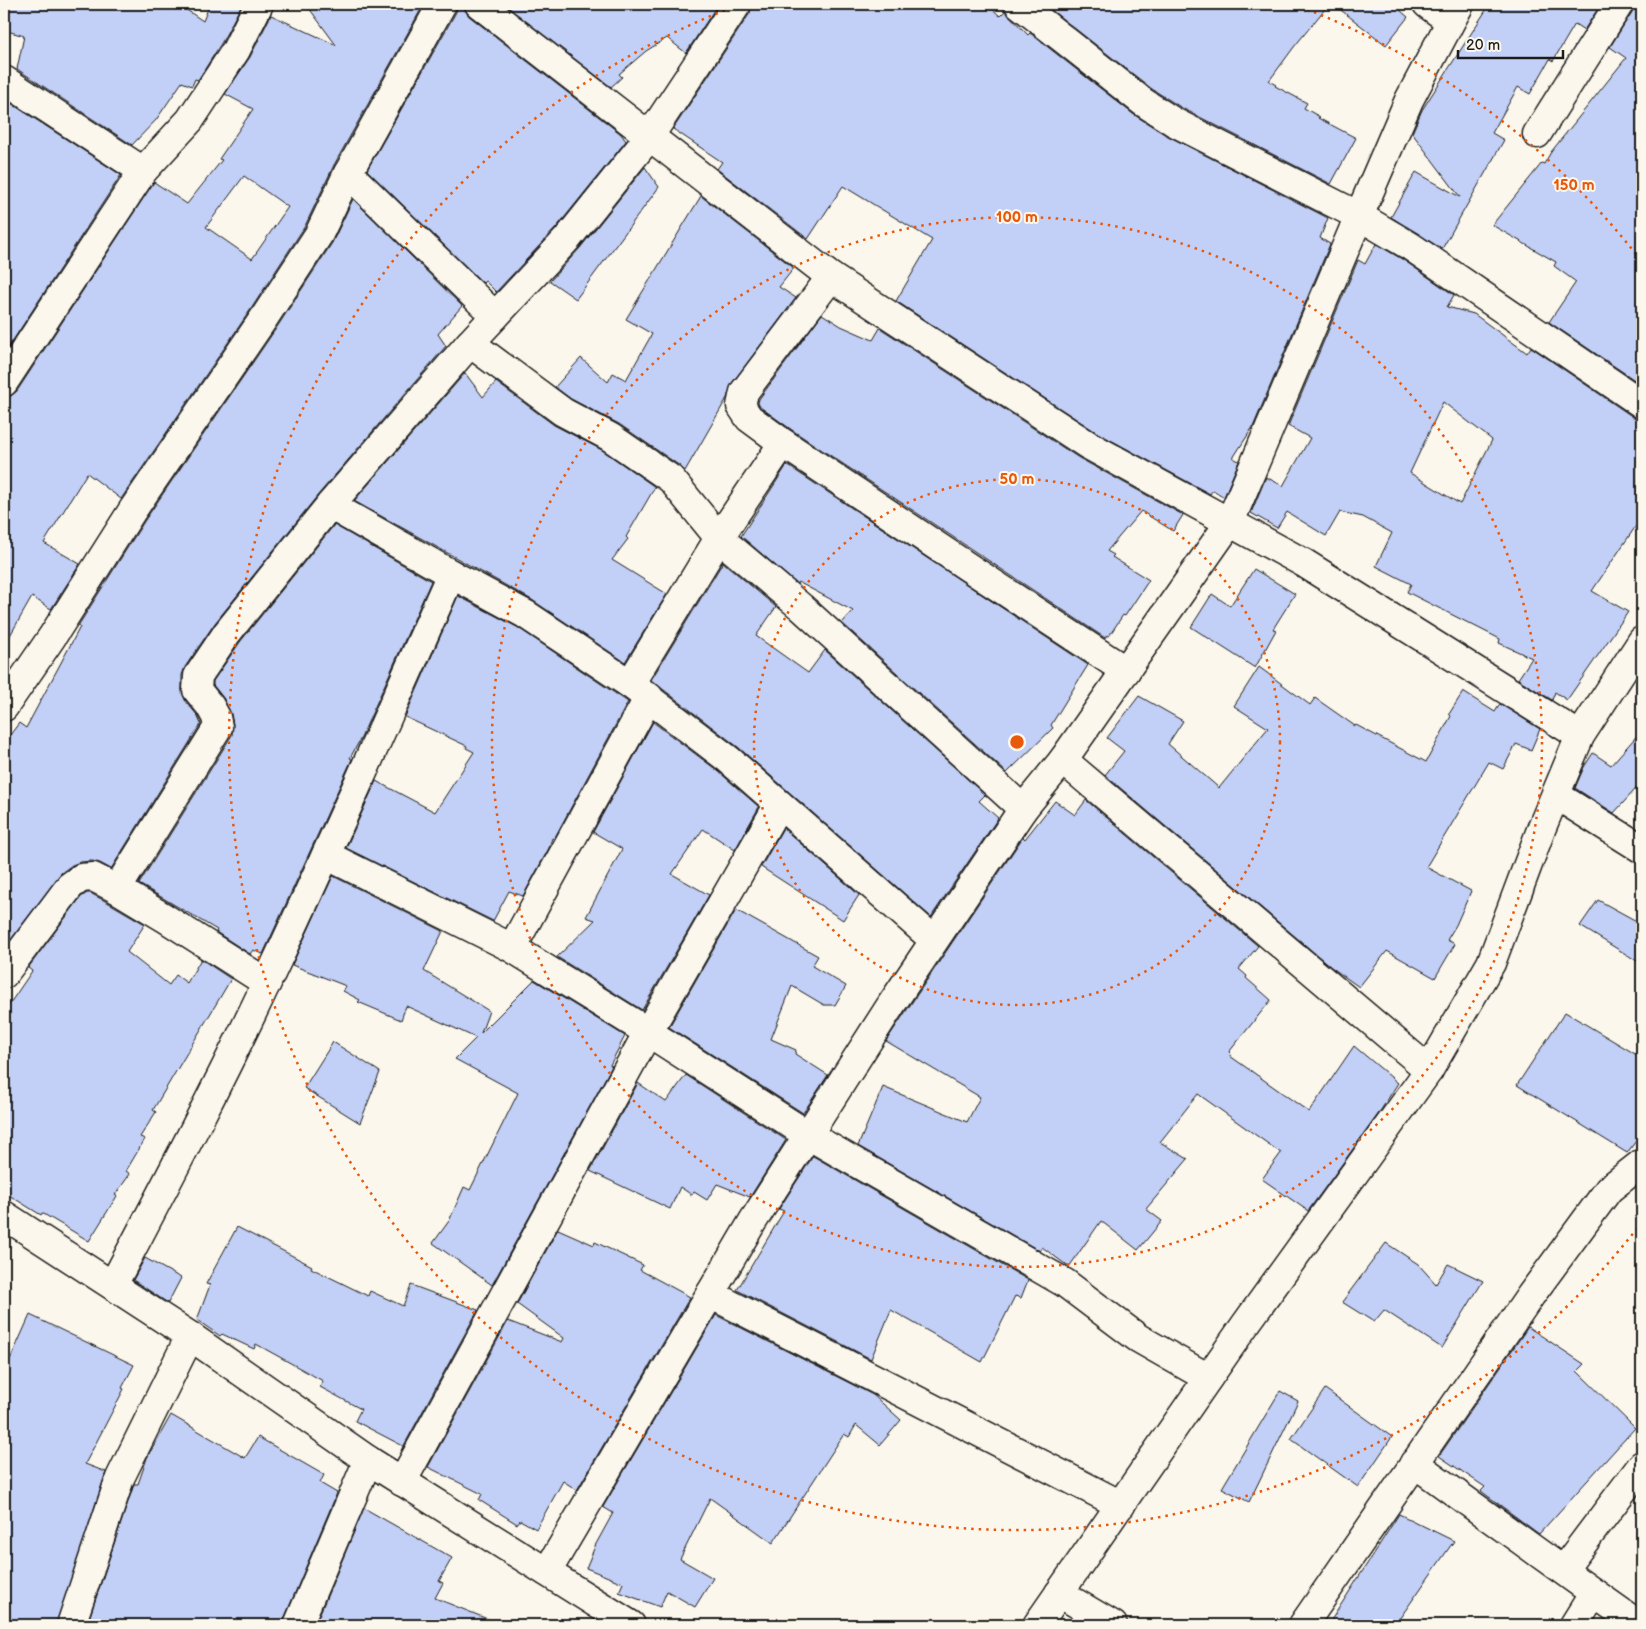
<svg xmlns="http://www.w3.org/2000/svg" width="1646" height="1629" viewBox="0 0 1646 1629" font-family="'Balsamiq Sans',sans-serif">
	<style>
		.building { fill: #c2cff6; stroke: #1c1c1c; fill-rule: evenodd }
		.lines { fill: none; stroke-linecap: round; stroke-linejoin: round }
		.street-casing { stroke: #1c1c1c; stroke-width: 31 }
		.secondary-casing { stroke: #1c1c1c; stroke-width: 31 }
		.street { stroke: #fbf7ec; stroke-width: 28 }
		.secondary { stroke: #fbf7ec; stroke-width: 28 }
		.ring { fill: none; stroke: #e8590c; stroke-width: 2.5; stroke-dasharray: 2.5 5 }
		.centre { fill: #e8590c; stroke: #fbf7ec; stroke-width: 2.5 }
		.ring-label { font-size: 15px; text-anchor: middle; font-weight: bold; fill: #e8590c; stroke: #fbf7ec; stroke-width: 4; stroke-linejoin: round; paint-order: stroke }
	</style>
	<rect width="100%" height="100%" fill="#fbf7ec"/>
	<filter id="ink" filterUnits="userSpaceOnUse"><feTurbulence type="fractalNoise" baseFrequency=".02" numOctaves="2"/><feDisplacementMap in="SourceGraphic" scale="10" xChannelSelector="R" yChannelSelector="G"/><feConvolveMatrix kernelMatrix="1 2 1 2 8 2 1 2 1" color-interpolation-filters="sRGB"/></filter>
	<g filter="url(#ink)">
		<!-- building -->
		<g class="building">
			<path d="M 4,4 L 178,4 L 203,21 L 210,4 L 242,4 L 222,42 L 198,80 L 195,79 L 192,86 L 182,82 L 156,120 L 132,145 L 17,69 L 24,36 L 4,30 Z"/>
			<path d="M 306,4 L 424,4 L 334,165 L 305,226 L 251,309 L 121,499 L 87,473 L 44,543 L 80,564 L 51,609 L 32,597 L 4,646 L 4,398 L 11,396 L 17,391 L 154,182 L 187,204 L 222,160 L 219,159 L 253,109 L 225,94 L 250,57 L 271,15 L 336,45 ZM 244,176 L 288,207 L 252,259 L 206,227 Z"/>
			<path d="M 458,4 L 464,4 L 465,10 L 469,16 L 621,134 L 626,141 L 556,228 L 496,292 L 485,281 L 483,283 L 367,170 L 456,12 Z"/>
			<path d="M 504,4 L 718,4 L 686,53 L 667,38 L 646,51 L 619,74 L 622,77 L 611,87 Z"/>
			<path d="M 752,4 L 987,4 L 1000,16 L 1005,11 L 1028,35 L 1030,33 L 1133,114 L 1166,135 L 1328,218 L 1320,238 L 1330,244 L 1253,427 L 1233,458 L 1239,461 L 1224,497 L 1213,490 L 1210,494 L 1096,432 L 896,301 L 932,240 L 843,186 L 808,239 L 717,169 L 722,162 L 673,129 L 750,13 Z"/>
			<path d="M 1054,4 L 1329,4 L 1294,47 L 1269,81 L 1276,85 L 1275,86 L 1307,103 L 1304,108 L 1320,117 L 1318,118 L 1356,138 L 1331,184 L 1182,108 L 1152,89 L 1050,9 Z"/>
			<path d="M 1333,4 L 1393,4 L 1408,17 L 1386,45 Z"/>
			<path d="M 1490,4 L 1601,4 L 1584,30 L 1575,24 L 1553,61 L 1550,59 L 1530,94 L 1518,87 L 1492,133 L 1504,140 L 1442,249 L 1391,217 L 1416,172 L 1460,197 L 1412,133 L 1422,110 Z"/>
			<path d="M 1634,4 L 1642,4 L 1642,385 L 1549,322 L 1576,282 L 1554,266 L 1556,262 L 1492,225 L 1542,163 L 1544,164 L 1551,152 L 1626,58 L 1610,47 L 1632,12 Z"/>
			<path d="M 9,102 L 121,175 L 4,354 L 4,112 Z"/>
			<path d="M 645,167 L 659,187 L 576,299 L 550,281 L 580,248 Z"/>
			<path d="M 701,196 L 794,268 L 779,287 L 796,298 L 732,383 L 727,398 L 685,471 L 680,466 L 619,424 L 571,399 L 555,387 L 581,358 L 608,382 L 613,373 L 626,380 L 652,334 L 626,319 Z"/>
			<path d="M 353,199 L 462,306 L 438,334 L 446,346 L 318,495 L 215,623 L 185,667 L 182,675 L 182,690 L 185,700 L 197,715 L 201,724 L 111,869 L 100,863 L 92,861 L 80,862 L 72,865 L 61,873 L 6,946 L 4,944 L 4,743 L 19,723 L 26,728 L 80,627 L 78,626 L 145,520 L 277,327 L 332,243 Z"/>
			<path d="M 1376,244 L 1402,259 L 1454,295 L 1447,307 L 1474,314 L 1527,353 L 1531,347 L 1633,417 L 1642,419 L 1642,517 L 1592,591 L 1628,612 L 1567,700 L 1555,692 L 1552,700 L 1518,679 L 1532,658 L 1499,643 L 1500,639 L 1407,592 L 1411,584 L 1376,566 L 1392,533 L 1363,517 L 1340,512 L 1326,536 L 1287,512 L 1277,528 L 1251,513 L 1266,477 L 1283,486 L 1310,438 L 1288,426 L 1358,260 L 1365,264 ZM 1443,402 L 1492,440 L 1460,504 L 1410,473 Z"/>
			<path d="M 822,314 L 841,326 L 873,340 L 880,328 L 1079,458 L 1183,515 L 1173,531 L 1141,511 L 1107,551 L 1114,555 L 1112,557 L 1149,580 L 1125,616 L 1123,615 L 1109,636 L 1107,635 L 1105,638 L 792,430 L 760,407 L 758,403 L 759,399 Z"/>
			<path d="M 465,373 L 483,397 L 496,382 L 554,425 L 602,450 L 655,487 L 626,537 L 628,539 L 612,560 L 667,594 L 625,662 L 532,600 L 354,501 Z"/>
			<path d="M 787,465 L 1088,665 L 1051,725 L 1053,728 L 1007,773 L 842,623 L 853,611 L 798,582 L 797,584 L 741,536 Z"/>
			<path d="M 334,525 L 431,581 L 361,738 L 350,758 L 352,759 L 323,823 L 263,954 L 253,950 L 250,954 L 216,932 L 217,930 L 139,884 L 232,735 L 233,724 L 231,714 L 224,699 L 213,685 L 213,681 L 240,642 Z"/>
			<path d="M 723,562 L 776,607 L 756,636 L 808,673 L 825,650 L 985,795 L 979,801 L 998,818 L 931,917 L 738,747 L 651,680 Z"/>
			<path d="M 1254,569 L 1295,594 L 1273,629 L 1276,630 L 1255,668 L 1191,627 L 1212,594 L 1230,606 Z"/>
			<path d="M 458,596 L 517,627 L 628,702 L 554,839 L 552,838 L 549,848 L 523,896 L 509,891 L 493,921 L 346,848 L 376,781 L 435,812 L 474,752 L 466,748 L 467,746 L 405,717 Z"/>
			<path d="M 1259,667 L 1310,705 L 1315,698 L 1355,726 L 1356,725 L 1426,762 L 1451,716 L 1449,714 L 1463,692 L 1495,712 L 1500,704 L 1540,729 L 1531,750 L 1516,744 L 1503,769 L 1489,762 L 1426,867 L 1471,891 L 1456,925 L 1447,940 L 1455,944 L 1435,978 L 1387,951 L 1359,987 L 1331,967 L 1105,775 L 1124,751 L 1107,738 L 1139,696 L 1183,721 L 1168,744 L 1219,788 L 1268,728 L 1234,706 Z"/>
			<path d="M 653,722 L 718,771 L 759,807 L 735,850 L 703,829 L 672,874 L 709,895 L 642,1010 L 557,957 L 595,920 L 586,917 L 622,849 L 593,832 Z"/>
			<path d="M 1642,730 L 1642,782 L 1614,813 L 1575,788 L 1584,767 L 1593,753 L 1611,765 Z"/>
			<path d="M 1086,800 L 1258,946 L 1239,969 L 1247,976 L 1246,978 L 1271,1000 L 1229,1052 L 1231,1054 L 1230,1056 L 1309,1112 L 1354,1046 L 1398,1083 L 1379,1113 L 1308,1211 L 1262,1179 L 1281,1153 L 1198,1094 L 1160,1142 L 1188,1159 L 1146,1209 L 1162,1221 L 1138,1250 L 1101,1221 L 1069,1267 L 1042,1247 L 1040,1251 L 858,1146 L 883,1087 L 967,1122 L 980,1097 L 886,1041 L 1023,837 L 1025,839 L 1055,801 L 1075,815 Z"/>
			<path d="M 783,828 L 859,895 L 843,920 L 761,867 Z"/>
			<path d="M 333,876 L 443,931 L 424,971 L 489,1011 L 481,1033 L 534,980 L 625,1036 L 610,1065 L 612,1066 L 492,1285 L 433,1243 L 449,1221 L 464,1187 L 470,1190 L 518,1093 L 455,1059 L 476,1038 L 406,1006 L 401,1020 L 358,1002 L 360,1000 L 343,991 L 346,986 L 292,965 Z"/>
			<path d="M 87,893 L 90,893 L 109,903 L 145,924 L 127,952 L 169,985 L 176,975 L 187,983 L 201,959 L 231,979 L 153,1110 L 156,1112 L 140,1137 L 145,1139 L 126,1171 L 130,1174 L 115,1195 L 117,1196 L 89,1241 L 42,1213 L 41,1215 L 4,1192 L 4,1012 L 32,971 L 28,968 L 81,897 Z"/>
			<path d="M 1598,900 L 1642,924 L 1642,964 L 1580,926 Z"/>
			<path d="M 736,910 L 818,956 L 812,966 L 846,986 L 835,1005 L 824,1005 L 792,986 L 771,1039 L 796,1050 L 795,1054 L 828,1075 L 803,1113 L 669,1027 Z"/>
			<path d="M 1565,1012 L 1642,1058 L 1642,1133 L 1627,1153 L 1517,1085 Z"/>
			<path d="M 333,1042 L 380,1072 L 360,1123 L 304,1088 Z"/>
			<path d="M 686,1075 L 786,1140 L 750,1197 L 717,1184 L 707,1200 L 694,1192 L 692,1195 L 680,1187 L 670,1209 L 590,1171 L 638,1083 L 666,1102 Z"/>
			<path d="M 813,1156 L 1028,1280 L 1021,1298 L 1015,1296 L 982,1362 L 891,1310 L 871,1359 L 737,1290 L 784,1211 L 779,1209 Z"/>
			<path d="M 237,1227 L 312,1266 L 311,1268 L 368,1296 L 370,1291 L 403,1306 L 411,1285 L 478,1310 L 401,1451 L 403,1446 L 355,1421 L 361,1409 L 320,1387 L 323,1381 L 256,1344 L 254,1349 L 222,1334 L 220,1336 L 197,1320 L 210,1285 L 206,1284 Z"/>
			<path d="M 558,1229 L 594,1245 L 595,1242 L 643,1265 L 640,1270 L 690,1297 L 577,1490 L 563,1481 L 536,1529 L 520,1520 L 517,1524 L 479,1500 L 482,1494 L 428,1467 L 508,1321 L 562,1342 L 564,1338 L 517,1304 Z"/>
			<path d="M 1386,1243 L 1418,1264 L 1436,1284 L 1448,1264 L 1483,1281 L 1442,1348 L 1384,1310 L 1374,1322 L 1342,1302 Z"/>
			<path d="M 145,1258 L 181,1278 L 168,1303 L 133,1280 Z"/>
			<path d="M 30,1315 L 134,1365 L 122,1388 L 124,1389 L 85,1464 L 106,1472 L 56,1625 L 4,1625 L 4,1373 Z"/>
			<path d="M 716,1315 L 873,1395 L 901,1420 L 880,1445 L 856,1425 L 849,1437 L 844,1434 L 773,1543 L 710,1498 L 680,1559 L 713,1578 L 695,1607 L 667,1591 L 660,1607 L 619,1592 L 623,1583 L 586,1568 L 596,1544 L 613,1513 L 603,1507 Z"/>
			<path d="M 1528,1327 L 1584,1364 L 1577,1371 L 1635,1428 L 1539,1534 L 1481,1491 L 1485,1487 L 1439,1456 Z"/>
			<path d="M 1325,1389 L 1392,1437 L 1358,1487 L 1291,1439 Z"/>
			<path d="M 1280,1391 L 1298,1401 L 1249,1502 L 1222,1488 Z"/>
			<path d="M 171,1415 L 245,1458 L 258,1437 L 324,1475 L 320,1483 L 337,1493 L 284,1619 L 283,1625 L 87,1625 L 134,1484 L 138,1484 L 147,1458 Z"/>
			<path d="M 364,1508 L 452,1558 L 439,1581 L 443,1583 L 435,1598 L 500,1624 L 499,1625 L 315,1625 Z"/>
			<path d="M 1399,1514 L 1454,1541 L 1395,1625 L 1328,1625 Z"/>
		</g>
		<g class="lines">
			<!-- street casing -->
			<g class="street-casing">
				<g id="street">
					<path d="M 479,4 L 831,277 L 1088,445 L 1304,563 L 1580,736"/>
					<path d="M 1019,4 L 1143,102 L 1174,122 L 1359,216 L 1409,100 L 1460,4"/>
					<path d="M 1427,4 L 1450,21"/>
					<path d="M 4,80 L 143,171"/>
					<path d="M 1537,134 L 1619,4"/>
					<path d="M 348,173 L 495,316"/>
					<path d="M 831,277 L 744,392 L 741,406 L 749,418 L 783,443 L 968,567 L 1126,671"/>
					<path d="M 470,343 L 563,412 L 610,437 L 671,479 L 719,538 L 801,607 L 1023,809"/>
					<path d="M 4,382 L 143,171 L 190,120 L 236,50 L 259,4"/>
					<path d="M 330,505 L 451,574 L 525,614 L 630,684 L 728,759 L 934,940"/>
					<path d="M 630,684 L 719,538 L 783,443"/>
					<path d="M 4,707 L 52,637 L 132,511 L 264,318 L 319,234 L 348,173 L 442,4"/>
					<path d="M 1063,760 L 1429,1070"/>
					<path d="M 1556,795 L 1642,849"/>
					<path d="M 326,855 L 512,948 L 648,1032 L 808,1135 L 1065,1283 L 1138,1338 L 1208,1378"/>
					<path d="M 117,889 L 218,727 L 216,717 L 210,706 L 197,690 L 198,676 L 227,633 L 330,505 L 470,343 L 568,238 L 649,137 L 737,4"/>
					<path d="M 512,948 L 649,697"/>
					<path d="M 4,974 L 70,886 L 81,878 L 93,877 L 117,889 L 165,918 L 267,983"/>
					<path d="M 113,1285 C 166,1184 219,1084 267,982 C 331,847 391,710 451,574"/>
					<path d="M 710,1294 L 1121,1505"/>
					<path d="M 1414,1463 L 1594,1593"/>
					<path d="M 402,1482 L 648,1032 L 779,804"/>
					<path d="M 1563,1570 L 1642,1465"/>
					<path d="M 547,1572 L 753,1221 L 891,1005 L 1023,809 L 1063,760 L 1230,522 L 1359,216 L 1410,246 L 1642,404"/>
					<path d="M 1059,1593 L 1113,1625"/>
					<path d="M 71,1625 L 120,1478 L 190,1336"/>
					<path d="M 298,1625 L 368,1460"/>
					<path d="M 1037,1625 L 1245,1325 L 1429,1070 L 1491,963 L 1542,827 L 1580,736 L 1642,641"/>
					<path d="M 1303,1625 L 1531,1295 L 1609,1189 L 1642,1163"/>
					<path d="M 1574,1625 L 1594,1593 L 1639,1625"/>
				</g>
			</g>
			<!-- secondary casing -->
			<g class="secondary-casing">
				<path id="secondary" d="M 4,1215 L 190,1336 L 368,1460 L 631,1625"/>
			</g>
			<!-- street -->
			<use href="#street" class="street"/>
			<!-- secondary -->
			<use href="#secondary" class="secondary"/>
		</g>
	</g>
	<!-- distance rings -->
	<g class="ring">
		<circle cx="1017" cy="742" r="263"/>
		<circle cx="1017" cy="742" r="525"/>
		<path d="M1642 1222A788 788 0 1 1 741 4M1293 4A788 788 0 0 1 1642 262"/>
	</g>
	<circle cx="1017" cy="742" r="8" class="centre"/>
	<g class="ring-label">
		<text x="1574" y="190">150 m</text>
		<text x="1017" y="222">100 m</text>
		<text x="1017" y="484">50 m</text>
	</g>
	<!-- margin -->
	<rect width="1646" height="1629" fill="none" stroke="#fbf7ec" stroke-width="20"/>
	<rect x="10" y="10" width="1626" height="1609" fill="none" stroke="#1c1c1c" stroke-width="2" filter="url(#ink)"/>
	<!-- scale -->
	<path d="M1458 50v8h105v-8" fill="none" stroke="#1c1c1c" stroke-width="2.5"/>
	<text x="1466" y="50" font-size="15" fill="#1c1c1c" stroke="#fbf7ec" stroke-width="4" paint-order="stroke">20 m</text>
</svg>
